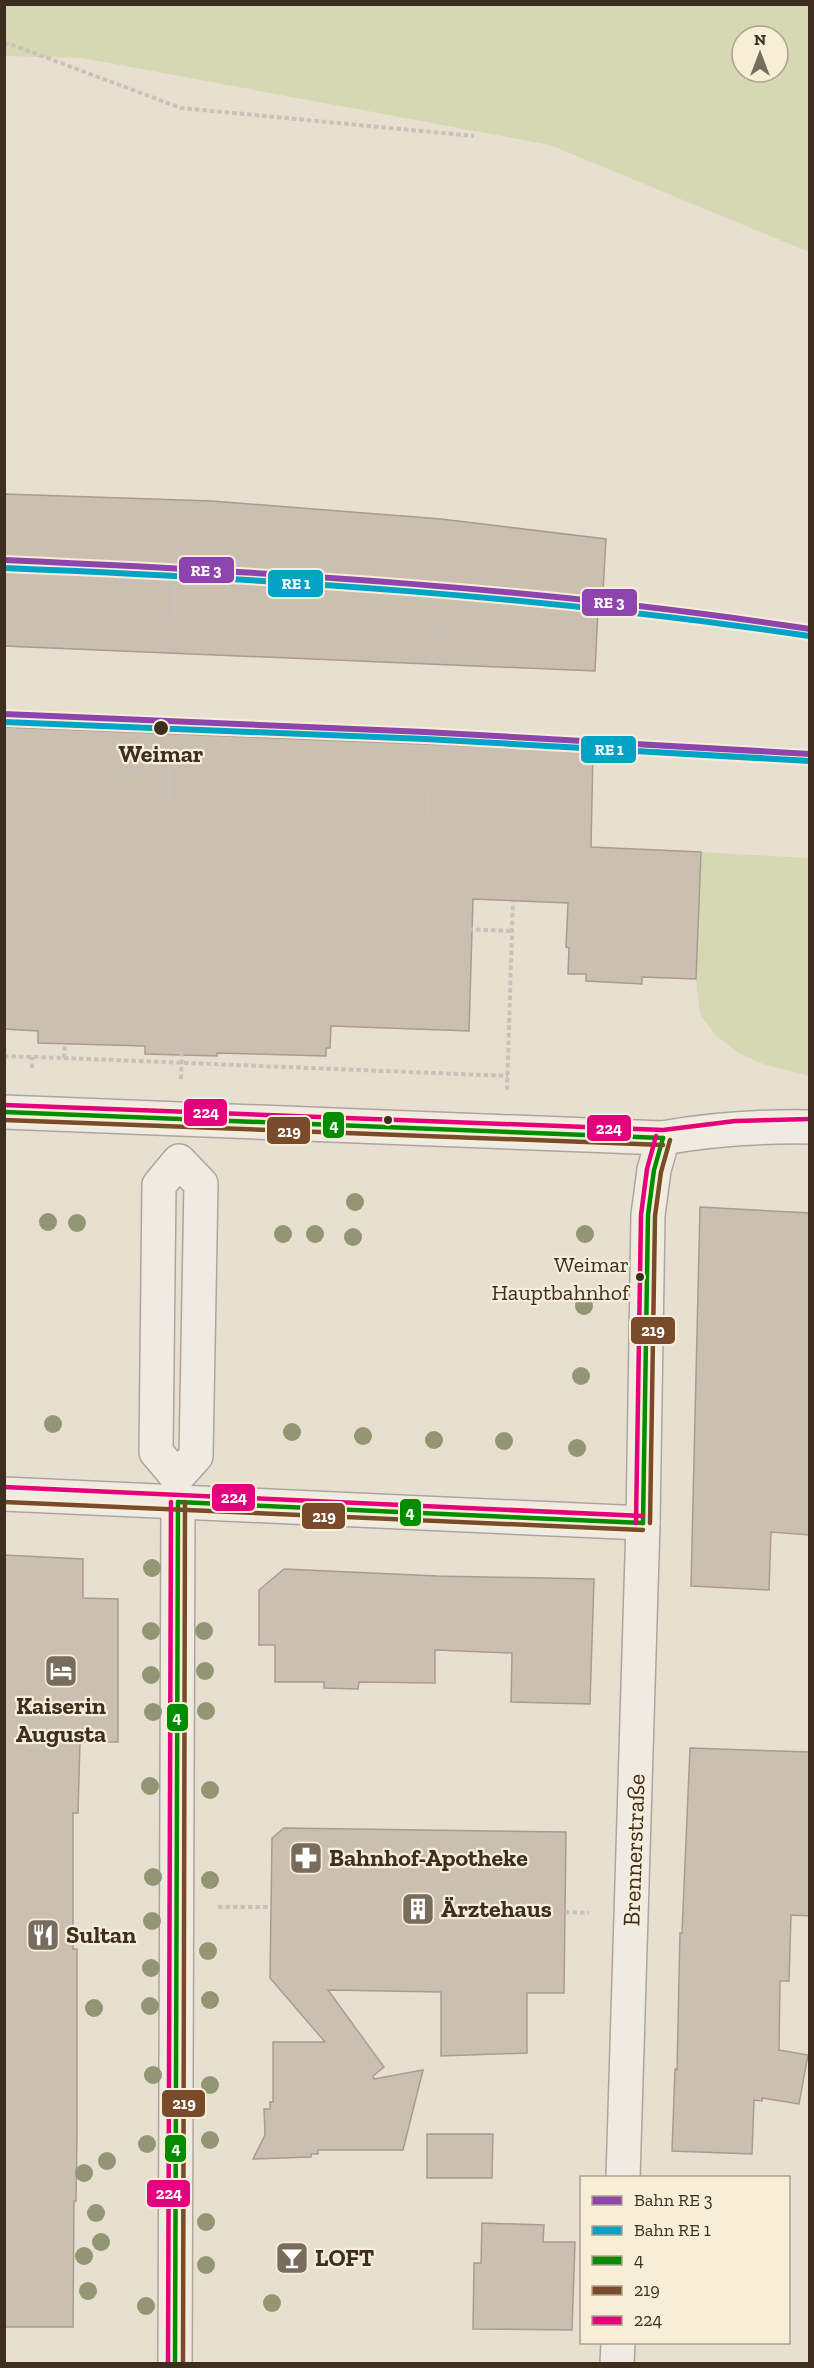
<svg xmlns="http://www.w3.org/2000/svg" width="814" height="2368" viewBox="0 0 814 2368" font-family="'Zilla Slab',serif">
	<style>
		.green { fill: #d6d7b3; fill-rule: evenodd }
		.building { fill: #cbbfb2; stroke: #a89c90; stroke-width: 1.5 }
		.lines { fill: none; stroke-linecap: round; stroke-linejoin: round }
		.minor-casing { stroke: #ada599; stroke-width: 36 }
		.path { stroke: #c8c2b9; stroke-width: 4; stroke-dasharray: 4.5 3; stroke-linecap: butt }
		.minor { stroke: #efebe3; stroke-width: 33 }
		.bus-1-casing { stroke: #f7eed8; stroke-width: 9 }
		.bus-2-casing { stroke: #f7eed8; stroke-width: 9 }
		.bus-3-casing { stroke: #f7eed8; stroke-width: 9 }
		.bus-1 { stroke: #008e00; stroke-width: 4.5 }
		.bus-2 { stroke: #7a4b2a; stroke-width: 4.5 }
		.bus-3 { stroke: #e5007d; stroke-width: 4.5 }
		.rail-1-casing { stroke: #f7eed8; stroke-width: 10 }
		.rail-2-casing { stroke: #f7eed8; stroke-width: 10 }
		.rail-1 { stroke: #8e44ad; stroke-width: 6 }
		.rail-2 { stroke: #03a3c5; stroke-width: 6 }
		.tree { fill: #929673 }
		.stop-dot { fill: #3d2e20; stroke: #f7eed8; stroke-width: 2 }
		.labels { text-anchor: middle; stroke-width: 4.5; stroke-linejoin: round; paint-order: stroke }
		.bus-label { font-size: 22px; fill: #3d2e20; stroke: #f7eed8; text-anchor: end }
		.stop-label { font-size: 24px; font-weight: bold; fill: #3d2e20; stroke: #f7eed8 }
		.poi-label { font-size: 24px; font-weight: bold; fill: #3d2e20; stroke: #f7eed8; text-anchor: start }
		.street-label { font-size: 24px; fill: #3d2e20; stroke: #f7eed8 }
		.line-badge { stroke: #f7eed8; stroke-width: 2 }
		.badge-label { font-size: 16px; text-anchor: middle; font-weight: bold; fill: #fff }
	</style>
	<rect width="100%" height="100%" fill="#e7e0d1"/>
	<!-- green -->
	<g class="green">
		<path d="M 5,4 L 809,5 L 809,252 L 550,145 L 82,58 L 5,56 ZM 742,36 L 778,36 L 778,72 L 742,72 Z"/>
		<path d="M 701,852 L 809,858 L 809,1076 L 763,1064 L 740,1054 L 715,1035 L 700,1014 L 696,979 Z"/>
	</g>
	<!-- building -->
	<g class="building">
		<path d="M 4,494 L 212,501 L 441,519 L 606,539 L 603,591 L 599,590 L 595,671 L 4,646 Z"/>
		<path d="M 4,727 L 593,751 L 591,847 L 701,852 L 696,979 L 642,977 L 642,984 L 586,981 L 586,974 L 568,974 L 569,948 L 566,947 L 568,903 L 473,899 L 469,1031 L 331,1026 L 330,1048 L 326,1048 L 326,1056 L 217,1053 L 217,1056 L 145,1054 L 145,1046 L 38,1043 L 38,1031 L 4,1029 Z"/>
		<path d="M 700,1207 L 810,1213 L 810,1535 L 771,1532 L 769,1590 L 691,1586 Z"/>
		<path d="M 4,1555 L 83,1559 L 83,1598 L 118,1599 L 118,1742 L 80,1742 L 78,1813 L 73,1813 L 73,1949 L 77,1949 L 77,2134 L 76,2201 L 74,2201 L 73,2327 L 4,2327 Z"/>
		<path d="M 284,1569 L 437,1576 L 594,1579 L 590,1704 L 511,1702 L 512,1653 L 435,1650 L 435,1683 L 359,1682 L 358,1689 L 324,1688 L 324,1682 L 275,1682 L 275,1645 L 259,1645 L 259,1590 Z"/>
		<path d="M 690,1748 L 810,1752 L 810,1916 L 791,1915 L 789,1981 L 780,1981 L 779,2050 L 808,2055 L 799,2104 L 762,2098 L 762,2101 L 754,2100 L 752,2154 L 672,2151 L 675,2069 L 677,2070 L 680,1933 L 682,1933 Z"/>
		<path d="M 284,1828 L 566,1832 L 564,1993 L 527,1993 L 527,2053 L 441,2056 L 441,1992 L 328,1990 L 384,2067 L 373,2076 L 374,2079 L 423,2070 L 403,2150 L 318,2150 L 318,2154 L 311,2154 L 311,2157 L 253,2159 L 265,2135 L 264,2109 L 270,2109 L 270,2102 L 273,2102 L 273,2042 L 325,2042 L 270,1978 L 272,1838 Z"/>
		<path d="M 427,2134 L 493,2134 L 492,2178 L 427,2178 Z"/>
		<path d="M 482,2223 L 544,2225 L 543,2242 L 575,2242 L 572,2330 L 473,2329 L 474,2263 L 481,2263 Z"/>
	</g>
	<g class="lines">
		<!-- minor casing -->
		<g class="minor-casing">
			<g id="minor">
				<path d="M 4,1112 L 663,1138 C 713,1129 758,1126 810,1127"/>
				<path d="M 179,1161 L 201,1184 L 196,1456 L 177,1477 L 156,1452 L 159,1185 Z"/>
				<path d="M 4,1494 L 643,1523"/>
				<path d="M 623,2178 L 643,1523 L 648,1215 L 654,1170 L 663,1138"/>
				<path d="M 175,2364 L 178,1502"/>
				<path d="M 617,2364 L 618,2342"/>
			</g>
		</g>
		<!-- path -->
		<g class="path">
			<path d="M 4,44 L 10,44 L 181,108 L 474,136"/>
			<path d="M 129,524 L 177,525 L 177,543"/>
			<path d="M 126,612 L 174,614"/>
			<path d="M 434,629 L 452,630"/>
			<path d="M 173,648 L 175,584"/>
			<path d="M 432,660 L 435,596"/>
			<path d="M 120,770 L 170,771"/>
			<path d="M 429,781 L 447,782"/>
			<path d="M 169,800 L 172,740"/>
			<path d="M 428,813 L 430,748"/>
			<path d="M 461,929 L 513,931"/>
			<path d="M 4,1056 L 64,1058 L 65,1043"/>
			<path d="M 64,1058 L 508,1076"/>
			<path d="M 32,1068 L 32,1057"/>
			<path d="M 181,1079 L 182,1043"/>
			<path d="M 507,1090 L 513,901"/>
			<path d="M 218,1907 L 271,1907"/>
			<path d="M 565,1912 L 589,1913"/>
		</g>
		<!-- minor -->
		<use href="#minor" class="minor"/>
		<!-- bus-1 casing -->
		<g class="bus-1-casing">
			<g id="bus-1">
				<path d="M 4,1112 L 663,1138"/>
				<path d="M 178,1502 L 643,1523"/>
				<path d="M 643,1523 L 648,1215 L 654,1170 L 663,1138"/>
				<path d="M 175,2364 L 178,1502"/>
			</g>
		</g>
		<!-- bus-2 casing -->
		<g class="bus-2-casing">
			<g id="bus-2">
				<path d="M 4,1120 L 663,1145"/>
				<path d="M 4,1502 L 643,1530"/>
				<path d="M 650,1523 L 655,1216 L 661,1172 L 670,1140"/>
				<path d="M 183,2364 L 185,1502"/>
			</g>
		</g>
		<!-- bus-3 casing -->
		<g class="bus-3-casing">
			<g id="bus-3">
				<path d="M 4,1105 L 663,1130 L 735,1121 L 810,1119"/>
				<path d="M 4,1487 L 643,1516"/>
				<path d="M 636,1523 L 641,1215 L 647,1169 L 656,1136"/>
				<path d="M 168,2364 L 171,1502"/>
			</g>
		</g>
		<!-- bus-1 -->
		<use href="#bus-1" class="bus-1"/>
		<!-- bus-2 -->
		<use href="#bus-2" class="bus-2"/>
		<!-- bus-3 -->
		<use href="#bus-3" class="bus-3"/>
		<!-- rail-1 casing -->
		<g class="rail-1-casing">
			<g id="rail-1">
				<path d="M 4,560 C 274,572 542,588 810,629"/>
				<path d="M 4,714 L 425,732 L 810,754"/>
			</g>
		</g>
		<!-- rail-2 casing -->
		<g class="rail-2-casing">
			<g id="rail-2">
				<path d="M 4,568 C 275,579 541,596 809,636"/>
				<path d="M 4,722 L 425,739 L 810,761"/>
			</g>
		</g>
		<!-- rail-1 -->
		<use href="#rail-1" class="rail-1"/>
		<!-- rail-2 -->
		<use href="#rail-2" class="rail-2"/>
	</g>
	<!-- trees -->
	<g class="tree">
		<circle cx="355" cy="1202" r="9"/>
		<circle cx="48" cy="1222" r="9"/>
		<circle cx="77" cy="1223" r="9"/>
		<circle cx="283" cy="1234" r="9"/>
		<circle cx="315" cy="1234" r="9"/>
		<circle cx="585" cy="1234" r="9"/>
		<circle cx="353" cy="1237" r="9"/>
		<circle cx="584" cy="1306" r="9"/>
		<circle cx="581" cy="1376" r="9"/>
		<circle cx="53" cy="1424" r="9"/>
		<circle cx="292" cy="1432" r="9"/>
		<circle cx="363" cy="1436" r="9"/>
		<circle cx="434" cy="1440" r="9"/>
		<circle cx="504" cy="1441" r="9"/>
		<circle cx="577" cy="1448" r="9"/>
		<circle cx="152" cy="1568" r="9"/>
		<circle cx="151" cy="1631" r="9"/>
		<circle cx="204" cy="1631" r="9"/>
		<circle cx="205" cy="1671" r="9"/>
		<circle cx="151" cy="1675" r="9"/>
		<circle cx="206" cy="1711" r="9"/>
		<circle cx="153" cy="1712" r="9"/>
		<circle cx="150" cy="1786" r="9"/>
		<circle cx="210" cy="1790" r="9"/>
		<circle cx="153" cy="1877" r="9"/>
		<circle cx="210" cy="1880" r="9"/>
		<circle cx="152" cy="1921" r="9"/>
		<circle cx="208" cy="1951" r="9"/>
		<circle cx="151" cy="1968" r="9"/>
		<circle cx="210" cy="2000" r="9"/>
		<circle cx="150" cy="2006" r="9"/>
		<circle cx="94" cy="2008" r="9"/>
		<circle cx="153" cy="2075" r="9"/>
		<circle cx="210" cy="2085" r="9"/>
		<circle cx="210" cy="2140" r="9"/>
		<circle cx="147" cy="2144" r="9"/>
		<circle cx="107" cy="2161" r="9"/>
		<circle cx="84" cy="2173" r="9"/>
		<circle cx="96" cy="2213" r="9"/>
		<circle cx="206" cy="2222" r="9"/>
		<circle cx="101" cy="2242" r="9"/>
		<circle cx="84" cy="2256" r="9"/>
		<circle cx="206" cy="2265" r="9"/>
		<circle cx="88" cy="2291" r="9"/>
		<circle cx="272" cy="2303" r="9"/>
		<circle cx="146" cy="2306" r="9"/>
	</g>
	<!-- icons -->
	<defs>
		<g id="hotel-square" transform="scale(1.725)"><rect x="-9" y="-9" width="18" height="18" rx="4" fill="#786c5e" stroke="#f7eed8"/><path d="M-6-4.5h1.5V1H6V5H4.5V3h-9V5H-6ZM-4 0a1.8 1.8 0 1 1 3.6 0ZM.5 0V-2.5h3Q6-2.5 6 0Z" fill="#fff"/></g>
		<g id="pharmacy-square" transform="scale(1.725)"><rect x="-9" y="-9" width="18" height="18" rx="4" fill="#786c5e" stroke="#f7eed8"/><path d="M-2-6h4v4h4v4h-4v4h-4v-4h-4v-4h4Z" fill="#fff"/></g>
		<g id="building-square" transform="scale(1.725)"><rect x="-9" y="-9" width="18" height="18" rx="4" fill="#786c5e" stroke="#f7eed8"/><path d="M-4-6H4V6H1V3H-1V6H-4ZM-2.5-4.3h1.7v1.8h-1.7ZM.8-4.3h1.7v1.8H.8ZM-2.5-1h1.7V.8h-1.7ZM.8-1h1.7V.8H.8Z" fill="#fff"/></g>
		<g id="restaurant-square" transform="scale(1.725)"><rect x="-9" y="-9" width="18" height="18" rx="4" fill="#786c5e" stroke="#f7eed8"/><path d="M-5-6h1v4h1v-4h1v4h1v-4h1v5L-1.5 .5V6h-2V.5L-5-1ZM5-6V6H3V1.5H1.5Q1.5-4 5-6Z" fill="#fff"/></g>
		<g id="bar-square" transform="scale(1.725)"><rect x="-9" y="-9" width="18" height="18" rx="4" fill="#786c5e" stroke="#f7eed8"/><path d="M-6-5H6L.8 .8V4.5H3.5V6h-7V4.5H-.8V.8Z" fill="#fff"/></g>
	</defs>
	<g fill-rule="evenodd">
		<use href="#hotel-square" x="61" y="1671"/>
		<use href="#pharmacy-square" x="306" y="1858"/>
		<use href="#building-square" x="418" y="1909"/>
		<use href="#restaurant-square" x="43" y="1935"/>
		<use href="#bar-square" x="292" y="2258"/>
	</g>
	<!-- markers -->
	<g class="stop-dot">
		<circle cx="161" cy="728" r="8"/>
		<circle cx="388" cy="1120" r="5"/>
		<circle cx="640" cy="1277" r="5"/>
	</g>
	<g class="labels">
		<!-- bus labels -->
		<g class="bus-label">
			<text x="629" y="1272">Weimar<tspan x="629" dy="28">Hauptbahnhof</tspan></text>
		</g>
		<!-- stop labels -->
		<g class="stop-label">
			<text x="161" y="762">Weimar</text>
		</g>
		<!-- poi labels -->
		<g class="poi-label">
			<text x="61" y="1714" text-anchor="middle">Kaiserin<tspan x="61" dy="28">Augusta</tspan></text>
			<text x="329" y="1866">Bahnhof-Apotheke</text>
			<text x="441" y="1917">Ärztehaus</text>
			<text x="66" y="1943">Sultan</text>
			<text x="315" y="2266">LOFT</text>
		</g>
		<!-- street labels -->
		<g class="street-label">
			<text transform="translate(634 1850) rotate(-88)" y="8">Brennerstraße</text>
		</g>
	</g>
	<g class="line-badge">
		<rect x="178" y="556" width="57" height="28" rx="6" fill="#8e44ad"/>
		<rect x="267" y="569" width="57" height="29" rx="6" fill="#03a3c5"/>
		<rect x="581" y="588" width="57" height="29" rx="6" fill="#8e44ad"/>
		<rect x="580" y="735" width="57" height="29" rx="6" fill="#03a3c5"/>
		<rect x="183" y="1098" width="45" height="29" rx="6" fill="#e5007d"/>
		<rect x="322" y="1111" width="23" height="28" rx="6" fill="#008e00"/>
		<rect x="586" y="1114" width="46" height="28" rx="6" fill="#e5007d"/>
		<rect x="266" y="1116" width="45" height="29" rx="6" fill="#7a4b2a"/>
		<rect x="630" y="1316" width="46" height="29" rx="6" fill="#7a4b2a"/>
		<rect x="211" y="1483" width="45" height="29" rx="6" fill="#e5007d"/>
		<rect x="399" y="1498" width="23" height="29" rx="6" fill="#008e00"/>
		<rect x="301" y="1502" width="45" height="28" rx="6" fill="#7a4b2a"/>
		<rect x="166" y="1703" width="23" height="29" rx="6" fill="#008e00"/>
		<rect x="161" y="2089" width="45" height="29" rx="6" fill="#7a4b2a"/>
		<rect x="164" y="2134" width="23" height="29" rx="6" fill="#008e00"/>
		<rect x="146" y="2179" width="45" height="29" rx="6" fill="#e5007d"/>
	</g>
	<g class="badge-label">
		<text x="206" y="576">RE 3</text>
		<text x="296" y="589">RE 1</text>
		<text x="609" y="608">RE 3</text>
		<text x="609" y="755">RE 1</text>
		<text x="206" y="1118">224</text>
		<text x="334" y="1131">4</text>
		<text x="609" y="1134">224</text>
		<text x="289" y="1137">219</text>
		<text x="653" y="1336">219</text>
		<text x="234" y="1503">224</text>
		<text x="410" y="1518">4</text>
		<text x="324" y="1522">219</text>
		<text x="177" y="1723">4</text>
		<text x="184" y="2109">219</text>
		<text x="176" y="2154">4</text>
		<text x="169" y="2199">224</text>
	</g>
	<!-- border -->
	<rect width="814" height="2368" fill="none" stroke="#3d2e20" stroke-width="12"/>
	<!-- legend -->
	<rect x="580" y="2176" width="210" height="168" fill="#f7eed8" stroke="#ada18e" stroke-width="1.5"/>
	<rect x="592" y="2196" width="30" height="9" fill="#8e44ad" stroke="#ada18e" stroke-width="1.5"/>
	<text x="634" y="2206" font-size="18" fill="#3d2e20">Bahn RE 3</text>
	<rect x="592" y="2226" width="30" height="9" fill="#03a3c5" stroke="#ada18e" stroke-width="1.5"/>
	<text x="634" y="2236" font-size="18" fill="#3d2e20">Bahn RE 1</text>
	<rect x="592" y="2256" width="30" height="9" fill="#008e00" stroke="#ada18e" stroke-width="1.5"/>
	<text x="634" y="2266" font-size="18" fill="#3d2e20">4</text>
	<rect x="592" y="2286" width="30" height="9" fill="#7a4b2a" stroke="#ada18e" stroke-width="1.5"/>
	<text x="634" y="2296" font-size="18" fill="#3d2e20">219</text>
	<rect x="592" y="2316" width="30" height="9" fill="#e5007d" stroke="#ada18e" stroke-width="1.5"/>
	<text x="634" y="2326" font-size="18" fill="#3d2e20">224</text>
	<!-- north arrow -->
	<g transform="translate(760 54)"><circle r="28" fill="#f7eed8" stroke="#ada18e" stroke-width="1.5"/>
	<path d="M0-4.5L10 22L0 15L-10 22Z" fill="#786c5e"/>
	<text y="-9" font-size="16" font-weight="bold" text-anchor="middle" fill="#3d2e20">N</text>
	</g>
</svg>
